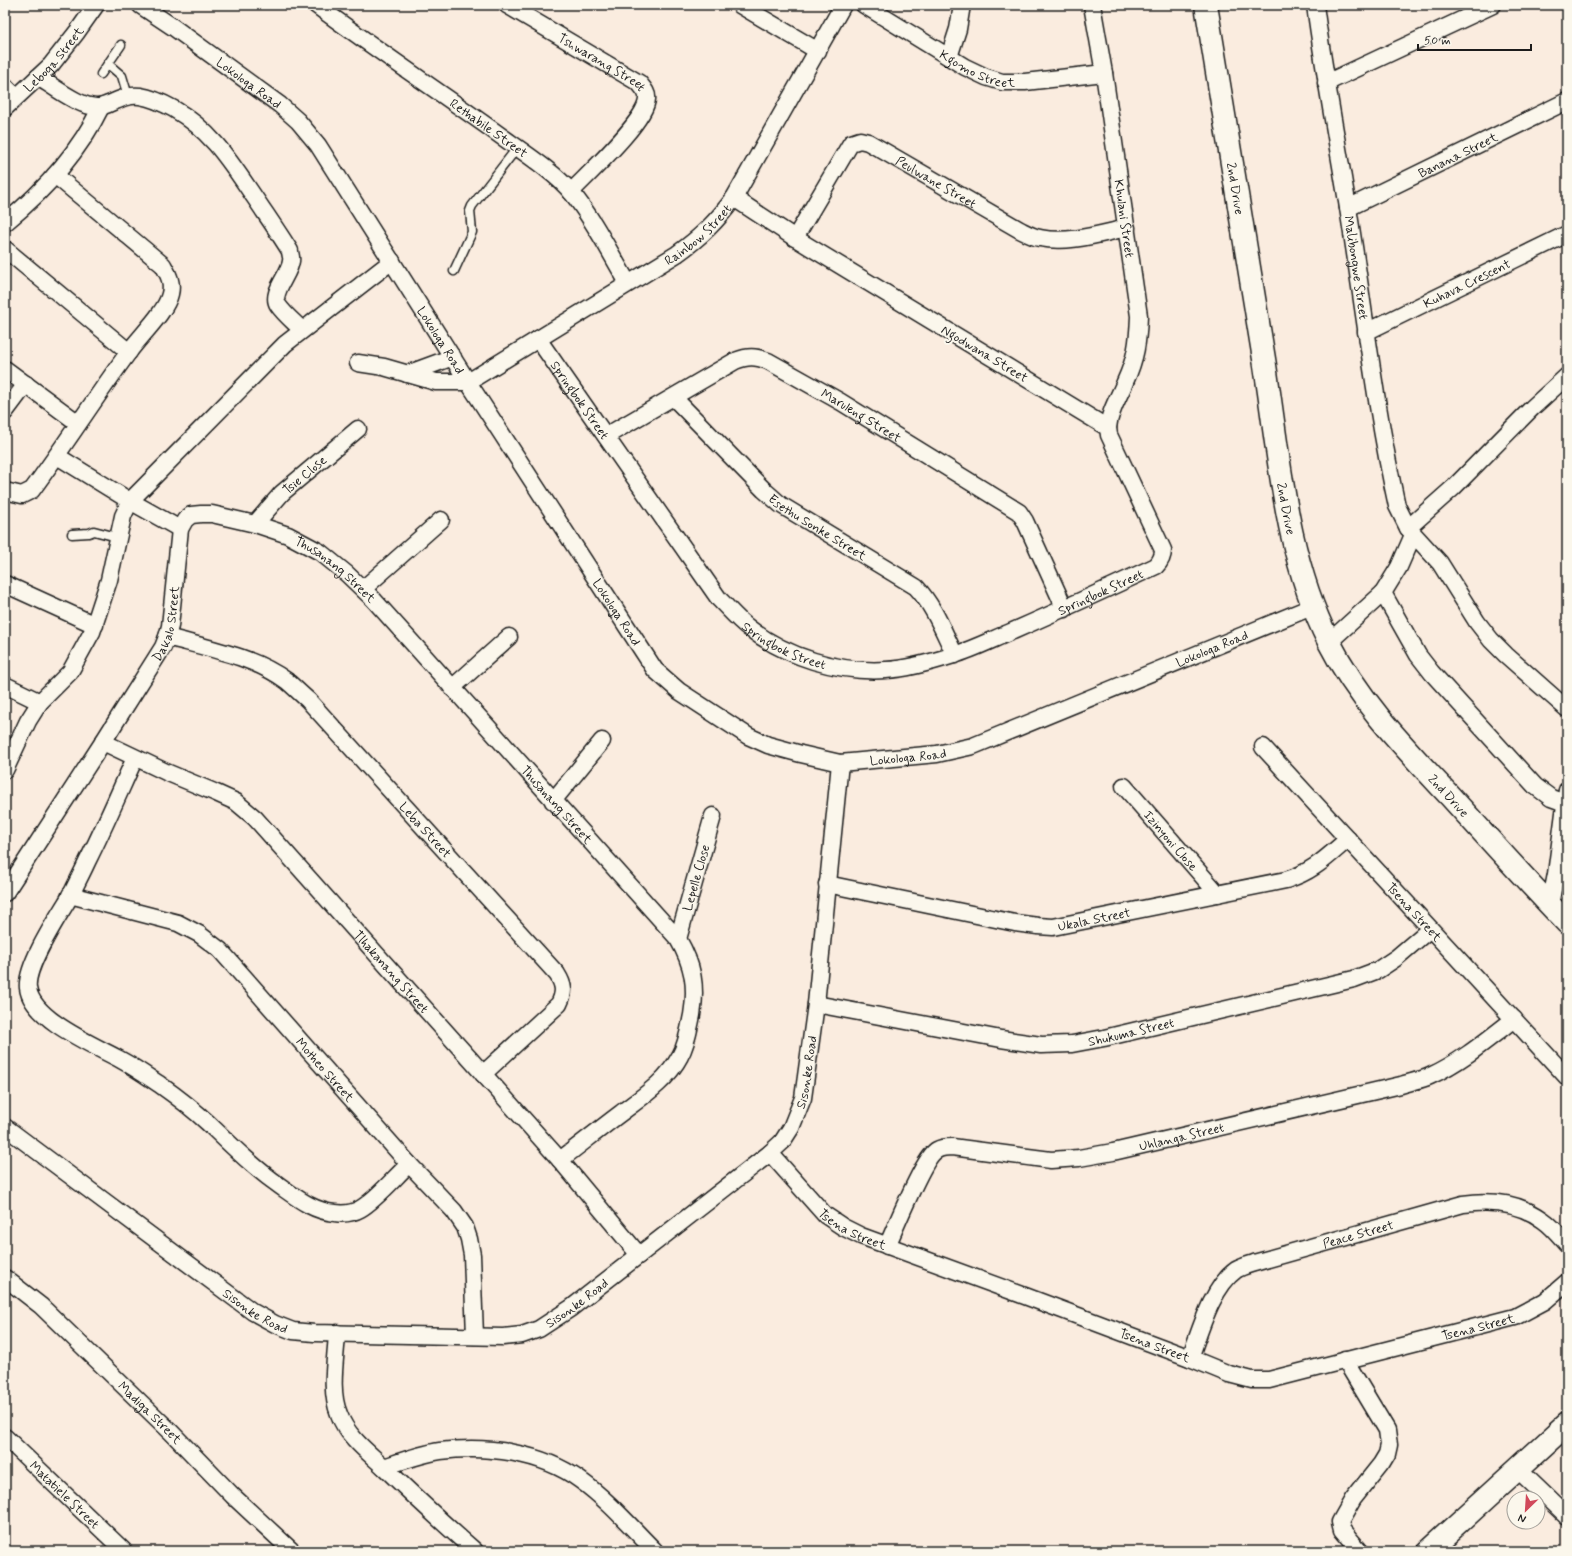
<svg xmlns="http://www.w3.org/2000/svg" width="1572" height="1556" viewBox="0 0 1572 1556" font-family="Mynerve,sans-serif">
	<style>
		.lines { fill: none; stroke-linecap: round; stroke-linejoin: round }
		.lane-casing { stroke: #1c1c1c; stroke-width: 11 }
		.street-casing { stroke: #1c1c1c; stroke-width: 19 }
		.secondary-casing { stroke: #1c1c1c; stroke-width: 25 }
		.lane { stroke: #fbf7ec; stroke-width: 8 }
		.street { stroke: #fbf7ec; stroke-width: 16 }
		.secondary { stroke: #fbf7ec; stroke-width: 22 }
		.labels { text-anchor: middle; stroke-width: 4; stroke-linejoin: round; paint-order: stroke }
		.street-label { font-size: 13px; fill: #1c1c1c; stroke: #fbf7ec }
	</style>
	<rect width="100%" height="100%" fill="#faecdf"/>
	<filter id="ink" filterUnits="userSpaceOnUse"><feTurbulence type="fractalNoise" baseFrequency=".025" numOctaves="2"/><feDisplacementMap in="SourceGraphic" scale="8" xChannelSelector="R" yChannelSelector="G"/><feConvolveMatrix kernelMatrix="1 2 1 2 8 2 1 2 1" color-interpolation-filters="sRGB"/></filter>
	<g filter="url(#ink)">
		<g class="lines">
			<!-- lane casing -->
			<g class="lane-casing">
				<g id="lane">
					<path d="M 108,64 L 122,76 L 128,96"/>
					<path d="M 101,74 L 121,45"/>
					<path d="M 454,271 L 472,232 L 470,211 L 472,206 L 517,148"/>
					<path d="M 72,534 L 89,533 L 94,531 L 117,537"/>
				</g>
			</g>
			<!-- street casing -->
			<g class="street-casing">
				<g id="street">
					<path id="s1" d="M 140,5 L 173,27 L 280,105 L 298,121 L 318,145 L 468,382 L 655,670 L 679,691 L 748,736 L 768,745 L 801,754 L 840,763 L 937,754 L 973,746 L 1314,606"/>
					<path id="s2" d="M 316,5 C 374,48 435,89 494,131 C 517,148 554,171 572,193 C 594,220 610,253 628,283"/>
					<path id="s3" d="M 507,5 L 639,83 C 643,88 648,93 647,99 C 646,121 588,174 571,192"/>
					<path d="M 740,5 L 818,51"/>
					<path id="s4" d="M 864,5 L 965,67 L 986,77 L 1002,82 L 1025,82 L 1104,73"/>
					<path id="s5" d="M 1092,5 L 1104,73 L 1139,316 C 1138,342 1136,358 1125,382 C 1119,397 1109,412 1108,428"/>
					<path id="s6" d="M 1315,5 C 1324,73 1337,140 1348,208 C 1364,307 1375,407 1397,506 L 1408,528 L 1440,563 L 1477,622 L 1491,640 L 1506,655 L 1567,709"/>
					<path d="M 949,57 L 958,29 L 962,5"/>
					<path d="M 38,77 C 53,86 85,112 103,106 C 116,102 126,94 140,96 C 153,98 163,103 174,109 C 212,131 231,163 255,198 C 267,216 279,233 290,251 C 290,254 292,258 291,261 C 290,274 270,293 278,305 C 284,314 294,322 302,330"/>
					<path d="M 1326,83 L 1493,5"/>
					<path d="M 5,86 L 16,97"/>
					<path id="s7" d="M 5,108 L 51,65 L 77,32 L 96,5"/>
					<path id="s8" d="M 1348,208 L 1567,101"/>
					<path d="M 5,223 C 44,191 79,152 101,107"/>
					<path id="s9" d="M 795,238 L 851,143 L 860,140 L 868,142 L 1020,230 C 1026,233 1033,237 1040,238 C 1068,244 1099,234 1127,228"/>
					<path d="M 5,249 L 129,352"/>
					<path id="s10" d="M 1366,332 L 1567,234"/>
					<path id="s11" d="M 538,339 L 719,599 C 729,609 738,620 749,628 C 786,657 839,673 886,670 C 908,669 932,662 954,655 C 974,649 993,639 1013,631 C 1061,610 1109,588 1156,566 C 1161,561 1163,557 1163,550 L 1109,435 L 1108,428 L 795,238 L 734,198"/>
					<path id="s12" d="M 358,363 L 384,367 L 436,382 L 468,382 L 677,254 C 702,236 716,222 734,198 L 843,5"/>
					<path d="M 5,369 L 78,423"/>
					<path d="M 407,374 L 453,357"/>
					<path id="s13" d="M 674,398 L 764,490 L 781,505 L 916,587 C 934,606 943,631 955,655"/>
					<path d="M 5,412 L 26,384"/>
					<path id="s14" d="M 606,436 L 735,361 C 748,356 755,356 768,361 L 841,402 L 1019,512 L 1025,521 L 1065,609"/>
					<path d="M 57,456 L 130,501 L 180,529"/>
					<path d="M 5,491 L 22,495 L 32,490 C 65,445 95,398 128,353 C 140,336 166,312 170,294 C 173,282 168,274 163,265 L 55,175"/>
					<path id="s15" d="M 255,524 L 282,493 L 358,429"/>
					<path d="M 1408,528 L 1453,488 L 1532,408 L 1567,376"/>
					<path d="M 5,584 L 95,625"/>
					<path d="M 363,589 L 441,520"/>
					<path d="M 1383,593 L 1418,655 L 1432,673 L 1535,786 L 1551,798 L 1565,803"/>
					<path id="s16" d="M 167,637 C 207,648 253,656 287,681 C 294,687 301,694 308,700 L 557,974 C 564,985 565,992 559,1004 L 483,1074"/>
					<path d="M 1329,642 L 1383,593 L 1399,567 L 1413,535"/>
					<path d="M 5,685 L 40,702"/>
					<path d="M 452,688 L 509,637"/>
					<path id="s17" d="M 103,742 L 166,772 L 214,792 L 236,802 L 255,818 L 560,1160 L 639,1255"/>
					<path id="s18" d="M 1263,747 L 1567,1077"/>
					<path d="M 135,758 C 119,793 104,828 87,862 C 82,873 76,884 71,895 C 59,915 25,966 28,988 C 32,1020 96,1046 121,1060 C 134,1067 147,1076 159,1084 C 176,1096 193,1109 208,1123 C 232,1146 253,1167 280,1186 C 297,1198 313,1211 335,1213 C 343,1214 353,1213 360,1209 C 376,1200 395,1177 409,1164"/>
					<path d="M 5,770 L 28,721 L 40,702 L 70,672 L 92,632 L 109,580 L 123,516 L 130,501 L 285,344 L 392,261"/>
					<path id="s19" d="M 1124,786 L 1218,894"/>
					<path d="M 553,801 L 602,741"/>
					<path id="s20" d="M 827,884 L 1015,923 L 1038,926 L 1053,927 L 1286,880 C 1313,872 1327,857 1348,839"/>
					<path id="s21" d="M 5,893 L 103,742 L 163,647 L 167,637 L 170,626 L 180,529 L 185,520 L 191,515 L 201,514 L 212,514 L 255,524 L 288,535 L 320,552 L 347,574 L 373,599 L 678,939 C 693,965 697,986 692,1015 C 689,1029 687,1044 680,1056 C 667,1081 642,1097 621,1113 C 601,1128 581,1144 560,1160"/>
					<path id="s22" d="M 70,895 L 178,923 L 199,934 L 220,950 L 409,1164 L 454,1211 L 465,1227 L 469,1239 L 472,1255 L 475,1336"/>
					<path d="M 1550,905 L 1556,874 L 1567,790"/>
					<path id="s23" d="M 678,939 L 713,816"/>
					<path id="s24" d="M 816,1004 L 1001,1039 L 1041,1045 L 1072,1044 L 1104,1038 L 1354,979 L 1378,970 L 1396,958 L 1430,929"/>
					<path id="s25" d="M 5,1127 L 253,1312 L 275,1324 L 293,1331 L 314,1333 L 503,1337 L 522,1335 L 539,1329 L 571,1308 L 770,1153 L 782,1142 L 791,1128 L 803,1098 L 816,1004 L 840,763"/>
					<path id="s26" d="M 770,1153 L 825,1215 L 843,1227 L 861,1236 L 1025,1296 L 1190,1358 L 1229,1374 L 1252,1380 L 1269,1380 L 1515,1317 L 1545,1301 L 1567,1282"/>
					<path id="s27" d="M 887,1246 C 895,1229 924,1156 937,1150 C 942,1147 947,1147 952,1147 L 1051,1160 L 1079,1158 L 1113,1152 L 1401,1085 C 1410,1082 1421,1080 1430,1076 C 1461,1062 1487,1040 1514,1019"/>
					<path id="s28" d="M 5,1278 L 41,1306 L 171,1432 L 233,1496 L 292,1551"/>
					<path d="M 337,1333 C 336,1358 329,1390 339,1414 C 347,1437 369,1453 386,1469 C 415,1497 445,1525 475,1551"/>
					<path id="s29" d="M 1190,1358 C 1200,1331 1212,1287 1236,1270 C 1241,1267 1248,1265 1254,1263 L 1463,1204 C 1491,1200 1520,1203 1543,1220 C 1552,1226 1560,1236 1567,1244"/>
					<path d="M 1345,1360 L 1387,1430 L 1389,1445 L 1387,1454 L 1381,1464 L 1353,1499 L 1340,1522 L 1342,1530 L 1360,1551"/>
					<path id="s30" d="M 5,1437 L 124,1551"/>
					<path d="M 384,1467 C 402,1461 421,1454 440,1451 C 487,1445 541,1452 580,1480 C 608,1500 631,1527 655,1551"/>
					<path d="M 1517,1469 L 1567,1517"/>
				</g>
			</g>
			<!-- secondary casing -->
			<g class="secondary-casing">
				<g id="secondary">
					<path id="s31" d="M 1206,5 C 1225,123 1245,241 1264,359 C 1279,453 1285,556 1329,642 C 1359,701 1405,748 1449,795 C 1488,838 1527,881 1567,923"/>
					<path d="M 1428,1551 L 1567,1424"/>
				</g>
			</g>
			<!-- lane -->
			<use href="#lane" class="lane"/>
			<!-- street -->
			<use href="#street" class="street"/>
			<!-- secondary -->
			<use href="#secondary" class="secondary"/>
		</g>
	</g>
	<g class="labels">
		<!-- street labels -->
		<g class="street-label">
			<text dy="5" stroke="none"><textPath href="#s7" startOffset="69">Leboga Street</textPath></text>
			<text dy="5" stroke="none"><textPath href="#s3" startOffset="111">Tshwarang Street</textPath></text>
			<text dy="5" stroke="none"><textPath href="#s4" startOffset="131">Kgomo Street</textPath></text>
			<text dy="5" stroke="none"><textPath href="#s1" startOffset="134">Lokologa Road</textPath></text>
			<text dy="5" stroke="none"><textPath href="#s2" startOffset="212">Rethabile Street</textPath></text>
			<text dy="5" stroke="none"><textPath href="#s8" startOffset="122">Banana Street</textPath></text>
			<text dy="5" stroke="none"><textPath href="#s9" startOffset="207">Peulwane Street</textPath></text>
			<text dy="5" stroke="none"><textPath href="#s31" startOffset="186">2nd Drive</textPath></text>
			<text dy="5" stroke="none"><textPath href="#s5" startOffset="216">Khulani Street</textPath></text>
			<text dy="5" stroke="none"><textPath href="#s12" startOffset="386">Rainbow Street</textPath></text>
			<text dy="5" stroke="none"><textPath href="#s6" startOffset="266">Malibongwe Street</textPath></text>
			<text dy="5" stroke="none"><textPath href="#s10" startOffset="112">Kuhava Crescent</textPath></text>
			<text dy="5" stroke="none"><textPath href="#s1" startOffset="458">Lokologa Road</textPath></text>
			<text transform="translate(985 353) rotate(31)" y="5">Ngodwana Street</text>
			<text dy="5" stroke="none"><textPath href="#s11" startOffset="74">Springbok Street</textPath></text>
			<text dy="5" stroke="none"><textPath href="#s14" startOffset="291">Maruleng Street</textPath></text>
			<text dy="5" stroke="none"><textPath href="#s15" startOffset="70">Tsie Close</textPath></text>
			<text dy="5" stroke="none"><textPath href="#s31" startOffset="510">2nd Drive</textPath></text>
			<text dy="5" stroke="none"><textPath href="#s13" startOffset="194">Esethu Sonke Street</textPath></text>
			<text dy="5" stroke="none"><textPath href="#s21" startOffset="589">Thusanang Street</textPath></text>
			<text dy="5" stroke="none"><textPath href="#s11" startOffset="734">Springbok Street</textPath></text>
			<text dy="5" stroke="none"><textPath href="#s1" startOffset="782">Lokologa Road</textPath></text>
			<text dy="5" stroke="none"><textPath href="#s21" startOffset="316">Dakalo Street</textPath></text>
			<text dy="5" stroke="none"><textPath href="#s11" startOffset="398">Springbok Street</textPath></text>
			<text dy="5" stroke="none"><textPath href="#s1" startOffset="1454">Lokologa Road</textPath></text>
			<text dy="5" stroke="none"><textPath href="#s1" startOffset="1130">Lokologa Road</textPath></text>
			<text dy="5" stroke="none"><textPath href="#s31" startOffset="846">2nd Drive</textPath></text>
			<text dy="5" stroke="none"><textPath href="#s21" startOffset="913">Thusanang Street</textPath></text>
			<text dy="5" stroke="none"><textPath href="#s16" startOffset="332">Leba Street</textPath></text>
			<text dy="5" stroke="none"><textPath href="#s19" startOffset="72">Izinyoni Close</textPath></text>
			<text dy="5" stroke="none"><textPath href="#s23" startOffset="64">Lepelle Close</textPath></text>
			<text dy="5" stroke="none"><textPath href="#s18" startOffset="224">Tsena Street</textPath></text>
			<text dy="5" stroke="none"><textPath href="#s20" startOffset="272">Ukala Street</textPath></text>
			<text dy="5" stroke="none"><textPath href="#s17" startOffset="376">Tlhakanang Street</textPath></text>
			<text dy="5" stroke="none"><textPath href="#s24" startOffset="320">Shukuma Street</textPath></text>
			<text dy="5" stroke="none"><textPath href="#s22" startOffset="321">Motheo Street</textPath></text>
			<text dy="5" stroke="none"><textPath href="#s25" startOffset="983">Sisonke Road</textPath></text>
			<text dy="5" stroke="none"><textPath href="#s27" startOffset="357">Uhlanga Street</textPath></text>
			<text dy="5" stroke="none"><textPath href="#s26" startOffset="114">Tsena Street</textPath></text>
			<text dy="5" stroke="none"><textPath href="#s29" startOffset="228">Peace Street</textPath></text>
			<text dy="5" stroke="none"><textPath href="#s25" startOffset="647">Sisonke Road</textPath></text>
			<text dy="5" stroke="none"><textPath href="#s25" startOffset="311">Sisonke Road</textPath></text>
			<text dy="5" stroke="none"><textPath href="#s26" startOffset="774">Tsena Street</textPath></text>
			<text dy="5" stroke="none"><textPath href="#s26" startOffset="438">Tsena Street</textPath></text>
			<text dy="5" stroke="none"><textPath href="#s28" startOffset="198">Madiga Street</textPath></text>
			<text dy="5" stroke="none"><textPath href="#s30" startOffset="83">Matatiele Street</textPath></text>
		</g>
	</g>
	<!-- margin -->
	<rect width="1572" height="1556" fill="none" stroke="#fbf7ec" stroke-width="20"/>
	<rect x="10" y="10" width="1552" height="1536" fill="none" stroke="#1c1c1c" stroke-width="1.5" filter="url(#ink)"/>
	<!-- north arrow -->
	<g transform="translate(1526 1510) rotate(205)"><circle r="19" fill="#fbf7ec" stroke="#a29f99"/>
	<path d="M0-3L7 15L0 10L-7 15Z" fill="#d1495b"/>
	<text y="-6" font-size="11" font-weight="bold" text-anchor="middle" fill="#1c1c1c">N</text>
	</g>
	<!-- scale -->
	<path d="M1418 44v6h113v-6" fill="none" stroke="#1c1c1c" stroke-width="2"/>
	<text x="1424" y="44" font-size="12" fill="#1c1c1c" stroke="#fbf7ec" stroke-width="3" paint-order="stroke">50 m</text>
</svg>
